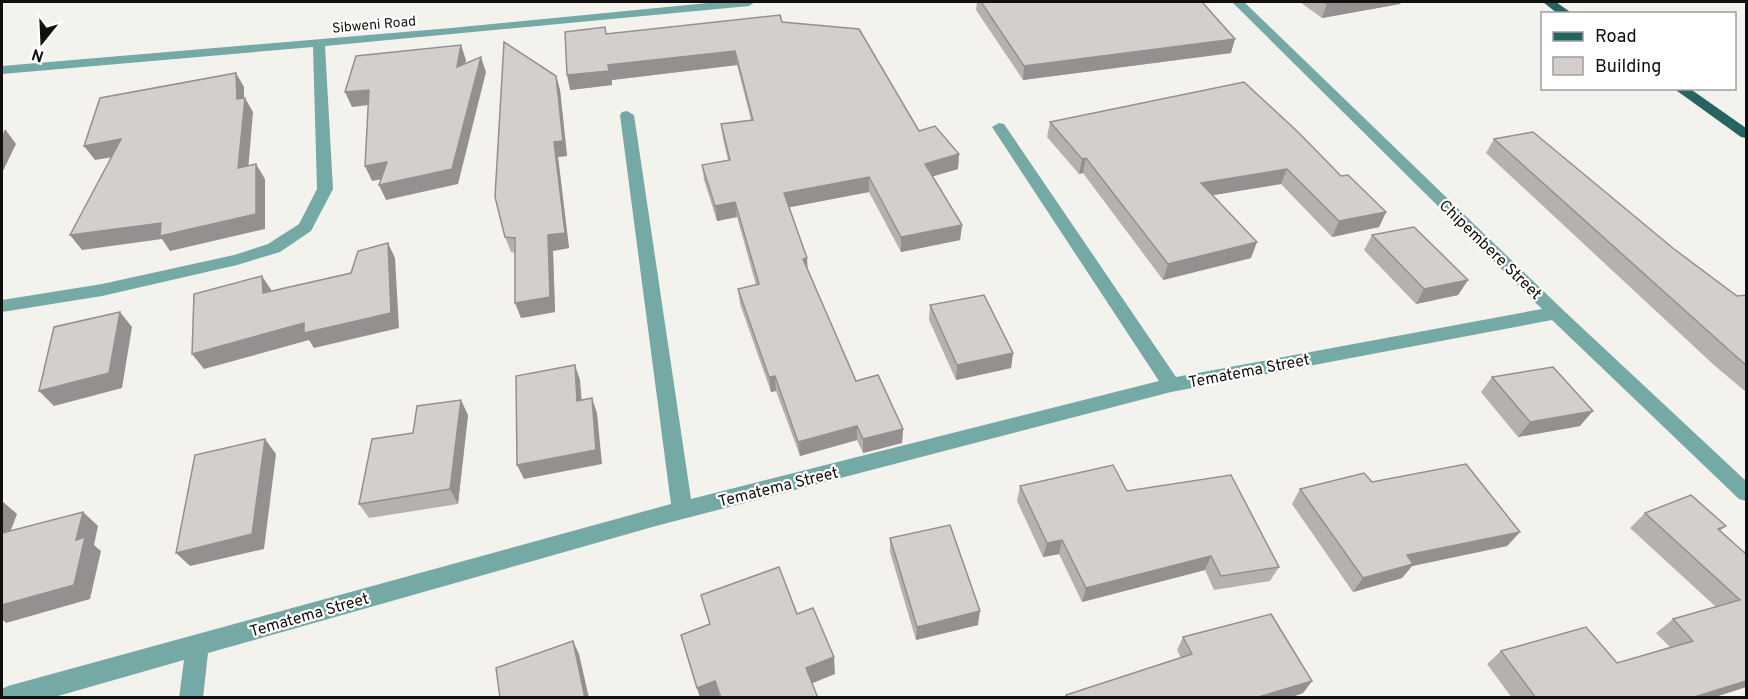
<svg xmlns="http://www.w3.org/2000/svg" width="1748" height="699" viewBox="0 0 1748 699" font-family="Overpass,sans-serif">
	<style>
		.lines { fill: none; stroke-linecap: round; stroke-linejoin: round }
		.street { fill: #74a9a5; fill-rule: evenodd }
		.primary { fill: #256461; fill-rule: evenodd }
		.wall { fill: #b6b1af }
		.shaded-wall { fill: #94908f }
		.building { fill: #d4cecc; stroke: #94908f; stroke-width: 1.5 }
		.labels { text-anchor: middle; stroke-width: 4.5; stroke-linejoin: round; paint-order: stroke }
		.far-street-label { font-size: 14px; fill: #11100e; stroke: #fff }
		.street-label { font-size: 16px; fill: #11100e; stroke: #fff }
	</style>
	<rect width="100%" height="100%" fill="#f4f2ed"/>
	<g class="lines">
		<!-- street -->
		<g class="street">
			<path d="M 718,2 L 755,2 L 749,6 L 325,46 L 333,189 L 311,231 L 280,252 L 237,265 L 102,296 L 2,312 L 2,300 L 102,284 L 234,255 L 268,244 L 299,224 L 317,189 L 313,47 L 2,74 L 2,66 L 451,28 Z"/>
			<path d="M 1232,2 L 1244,2 L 1562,309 L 1746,481 L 1746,501 L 1739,499 L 1552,320 L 1171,392 L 656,526 L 208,653 L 203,698 L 179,698 L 184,660 L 51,698 L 2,698 L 2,689 L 8,686 L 671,504 L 620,115 L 622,112 L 627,111 L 634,115 L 691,499 L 1159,381 L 992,127 L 999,123 L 1004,124 L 1176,377 L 1542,309 Z"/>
		</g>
		<!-- primary -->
		<g class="primary">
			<path d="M 1543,2 L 1556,2 L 1573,14 L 1558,14 Z"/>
			<path d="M 1673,88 L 1689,88 L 1746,128 L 1746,138 L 1741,137 Z"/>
		</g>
	</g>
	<!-- wall -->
	<g class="wall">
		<path d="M 977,2 L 1202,2 L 1231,53 L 1023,80 L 976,10 Z"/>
		<path d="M 1300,2 L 1401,2 L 1400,4 L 1322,18 Z"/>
		<path d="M 782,22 L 919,131 L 959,154 L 958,169 L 932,176 L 962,225 L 960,240 L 901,252 L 869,192 L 789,207 L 808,270 L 856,381 L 903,429 L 902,443 L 863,453 L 857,440 L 800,456 L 776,391 L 771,392 L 740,304 L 738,289 L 756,285 L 737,217 L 717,221 L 704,180 L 702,165 L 728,160 L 723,139 L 721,124 L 751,120 L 737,65 L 612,80 L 612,85 L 570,90 L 607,34 Z"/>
		<path d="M 556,76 L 560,90 L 567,156 L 558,157 L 569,248 L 553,251 L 555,312 L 521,318 L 515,253 L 511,252 L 505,237 Z"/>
		<path d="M 1050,122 L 1341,176 L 1386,212 L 1379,227 L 1332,237 L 1281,184 L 1212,195 L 1251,258 L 1163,280 L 1083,173 L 1079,174 L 1047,137 Z"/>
		<path d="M 1494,139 L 1674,249 L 1737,296 L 1746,295 L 1746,392 L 1715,366 L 1486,153 Z"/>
		<path d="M 1372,235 L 1468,280 L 1458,295 L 1416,304 L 1364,250 Z"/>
		<path d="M 930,305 L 1013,353 L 1011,368 L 956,380 L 929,320 Z"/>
		<path d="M 1492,377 L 1580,426 L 1518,437 L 1481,392 Z"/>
		<path d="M 468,415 L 458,504 L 369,518 L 359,504 L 413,433 Z"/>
		<path d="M 1372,482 L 1520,532 L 1507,546 L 1412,566 L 1402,578 L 1353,592 L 1292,504 L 1300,489 Z"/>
		<path d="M 1020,486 L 1127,491 L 1279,567 L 1270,581 L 1214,590 L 1205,570 L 1082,602 L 1059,554 L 1043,557 L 1017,501 Z"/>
		<path d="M 1645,513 L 1726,526 L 1720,531 L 1746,554 L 1746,687 L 1712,698 L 1512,698 L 1487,664 L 1501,651 L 1617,663 L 1670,647 L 1656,633 L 1673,619 L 1716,607 L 1630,528 Z"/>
		<path d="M 890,538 L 978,625 L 916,640 L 890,552 Z"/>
		<path d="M 1183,637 L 1312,681 L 1303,693 L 1289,698 L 1065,698 L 1066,695 L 1181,658 L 1177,650 Z"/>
	</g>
	<!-- shaded-wall -->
	<g class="shaded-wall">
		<path d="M 1341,2 L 1401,2 L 1400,4 L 1322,18 L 1327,4 Z"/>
		<path d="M 1235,39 L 1231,53 L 1023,80 L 1024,66 Z"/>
		<path d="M 461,45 L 466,60 L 462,82 L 457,67 Z"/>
		<path d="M 735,51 L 737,65 L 612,80 L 612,85 L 570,90 L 567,75 L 608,65 Z"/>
		<path d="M 481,57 L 486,72 L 458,184 L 386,200 L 379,185 Z"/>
		<path d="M 236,73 L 244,87 L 244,106 L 245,98 L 253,112 L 247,183 L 238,168 Z"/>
		<path d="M 556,76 L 560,90 L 567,156 L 558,157 L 569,248 L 553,251 L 555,312 L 521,318 L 515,303 L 548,235 L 554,142 Z"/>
		<path d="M 369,90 L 376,104 L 352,107 L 345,92 Z"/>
		<path d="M 5,129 L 16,144 L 2,173 L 2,136 Z"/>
		<path d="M 121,139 L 131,154 L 95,160 L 84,146 Z"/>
		<path d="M 959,154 L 958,169 L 924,179 L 925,164 Z"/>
		<path d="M 1086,158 L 1083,173 L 1079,174 L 1082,159 Z"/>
		<path d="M 387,162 L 394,177 L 372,181 L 365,166 Z"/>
		<path d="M 256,164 L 265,179 L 265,229 L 170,251 L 162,239 L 82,250 L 70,235 Z"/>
		<path d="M 1287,169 L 1281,184 L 1196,198 L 1201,183 Z"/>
		<path d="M 869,177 L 869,192 L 786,208 L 784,193 Z"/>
		<path d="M 735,202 L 737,217 L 717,221 L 715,206 Z"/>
		<path d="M 1386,212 L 1379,227 L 1332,237 L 1339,221 Z"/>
		<path d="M 962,225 L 960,240 L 901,252 L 901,237 Z"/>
		<path d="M 1257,242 L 1251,258 L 1163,280 L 1168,264 Z"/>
		<path d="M 388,243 L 395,258 L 399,328 L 314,348 L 309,340 L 204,369 L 192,354 L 304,323 Z"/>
		<path d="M 807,258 L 808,273 L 803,259 Z"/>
		<path d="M 262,276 L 272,291 L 263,293 Z"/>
		<path d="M 1468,280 L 1458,295 L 1416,304 L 1424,289 Z"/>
		<path d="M 120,312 L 132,327 L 122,388 L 54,406 L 39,391 Z"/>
		<path d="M 1013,353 L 1011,368 L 956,380 L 957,365 Z"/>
		<path d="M 575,365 L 580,380 L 583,416 L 577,401 Z"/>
		<path d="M 775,376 L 776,391 L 771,392 L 769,377 Z"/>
		<path d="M 592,398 L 597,413 L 602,464 L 524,479 L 517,465 Z"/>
		<path d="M 461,400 L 468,415 L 458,504 L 450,489 Z"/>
		<path d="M 1593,411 L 1580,426 L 1518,437 L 1530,422 Z"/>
		<path d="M 857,426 L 857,440 L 800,456 L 798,442 Z"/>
		<path d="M 903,429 L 902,443 L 863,453 L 863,439 Z"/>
		<path d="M 265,439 L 276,454 L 264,549 L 190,566 L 176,553 Z"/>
		<path d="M 2,501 L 17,514 L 3,551 L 2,549 Z"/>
		<path d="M 83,512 L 98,526 L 94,545 L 101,551 L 90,599 L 6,623 L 2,619 L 2,605 L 76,540 Z"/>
		<path d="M 1520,532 L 1507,546 L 1412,566 L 1402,578 L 1353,592 L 1363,578 L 1407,555 Z"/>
		<path d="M 1062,540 L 1059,554 L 1043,557 L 1047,543 Z"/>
		<path d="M 1211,556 L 1205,570 L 1082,602 L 1086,588 Z"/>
		<path d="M 980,611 L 978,625 L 916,640 L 917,627 Z"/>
		<path d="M 573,641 L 579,654 L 589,698 L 585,698 Z"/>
		<path d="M 834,657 L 835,674 L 808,685 L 806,668 Z"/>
		<path d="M 715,681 L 720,698 L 700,698 L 697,688 Z"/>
		<path d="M 1312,681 L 1303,693 L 1289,698 L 1255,698 Z"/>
		<path d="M 1746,681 L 1746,687 L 1712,698 L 1691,698 Z"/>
	</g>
	<!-- building -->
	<g class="building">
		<path d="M 981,2 L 1202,2 L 1235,39 L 1024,66 Z"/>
		<path d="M 1324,2 L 1341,2 L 1327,4 Z"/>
		<path d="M 780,15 L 782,22 L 859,29 L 919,131 L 935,126 L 959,154 L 925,164 L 962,225 L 901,237 L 869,177 L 784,193 L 807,258 L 803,259 L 856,381 L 878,375 L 903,429 L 863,439 L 857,426 L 798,442 L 775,376 L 769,377 L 738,289 L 759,284 L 735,202 L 715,206 L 702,165 L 730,160 L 721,124 L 753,120 L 735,51 L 608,65 L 609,71 L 567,75 L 565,32 L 605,27 L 606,34 Z"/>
		<path d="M 504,42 L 556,76 L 563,141 L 554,142 L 565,233 L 548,235 L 550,297 L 515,303 L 515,238 L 505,237 L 495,197 Z"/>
		<path d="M 461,45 L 457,67 L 481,57 L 452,169 L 379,185 L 387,162 L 365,166 L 369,90 L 345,92 L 356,56 Z"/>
		<path d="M 236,73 L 237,99 L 245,98 L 238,168 L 256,164 L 256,214 L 160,236 L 161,223 L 70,235 L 121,139 L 84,146 L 100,98 Z"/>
		<path d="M 1244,82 L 1298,132 L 1341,176 L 1348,175 L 1386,212 L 1339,221 L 1287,169 L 1201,183 L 1257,242 L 1168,264 L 1086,158 L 1082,159 L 1050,122 Z"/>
		<path d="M 1533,132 L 1674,249 L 1737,296 L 1746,295 L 1746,365 L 1730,351 L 1494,139 Z"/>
		<path d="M 1414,227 L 1468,280 L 1424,289 L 1372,235 Z"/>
		<path d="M 388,243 L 391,313 L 304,333 L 304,323 L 192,354 L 194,294 L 262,276 L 263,293 L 351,273 L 358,251 Z"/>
		<path d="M 984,295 L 1013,353 L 957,365 L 930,305 Z"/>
		<path d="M 120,312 L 109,373 L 39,391 L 54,327 Z"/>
		<path d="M 575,365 L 577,401 L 592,398 L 596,450 L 517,465 L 516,376 Z"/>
		<path d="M 1553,367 L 1593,411 L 1530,422 L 1492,377 Z"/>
		<path d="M 461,400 L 450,489 L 359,504 L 372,439 L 413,433 L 417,406 Z"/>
		<path d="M 265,439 L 252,534 L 176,553 L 195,455 Z"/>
		<path d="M 1466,464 L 1520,532 L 1407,555 L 1413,564 L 1363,578 L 1300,489 L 1364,473 L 1372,482 Z"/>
		<path d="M 1113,465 L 1127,491 L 1231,475 L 1279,567 L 1221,576 L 1211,556 L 1086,588 L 1062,540 L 1047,543 L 1020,486 Z"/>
		<path d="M 1691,495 L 1726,526 L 1718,529 L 1746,554 L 1746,681 L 1691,698 L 1536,698 L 1501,651 L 1586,627 L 1617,663 L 1693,641 L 1673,619 L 1740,600 L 1645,513 Z"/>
		<path d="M 83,512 L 76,540 L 85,537 L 74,585 L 2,605 L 2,533 Z"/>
		<path d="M 950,525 L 980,611 L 917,627 L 890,538 Z"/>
		<path d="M 779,567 L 797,614 L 813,608 L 834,657 L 806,668 L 818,698 L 721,698 L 715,681 L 697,688 L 681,635 L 710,624 L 701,595 Z"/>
		<path d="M 1271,614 L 1312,681 L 1255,698 L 1067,698 L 1066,695 L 1192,654 L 1183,637 Z"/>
		<path d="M 573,641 L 585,698 L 500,698 L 496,668 Z"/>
	</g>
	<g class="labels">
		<!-- far-street labels -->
		<g class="far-street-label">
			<text transform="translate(374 24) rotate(-5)" y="5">Sibweni Road</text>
		</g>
		<!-- street labels -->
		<g class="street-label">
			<text transform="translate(1491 249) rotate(44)" y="6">Chipembere Street</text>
			<text transform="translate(1249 370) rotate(-11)" y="6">Tematema Street</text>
			<text transform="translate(778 486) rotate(-14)" y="6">Tematema Street</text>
			<text transform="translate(309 614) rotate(-16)" y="6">Tematema Street</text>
		</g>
	</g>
	<!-- border -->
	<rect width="1748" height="699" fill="none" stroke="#11100e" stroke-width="6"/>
	<!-- legend -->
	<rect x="1541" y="12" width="195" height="78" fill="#ffffff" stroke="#a09f9f" stroke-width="1.5"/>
	<rect x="1553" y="32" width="30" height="9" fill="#256461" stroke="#a09f9f" stroke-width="1.5"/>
	<text x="1595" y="42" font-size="18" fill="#11100e">Road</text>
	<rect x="1553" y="57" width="30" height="18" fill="#d4cecc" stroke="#a09f9f" stroke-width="1.5"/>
	<text x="1595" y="72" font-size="18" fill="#11100e">Building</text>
	<!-- north arrow -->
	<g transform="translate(42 42) rotate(198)" stroke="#ffffff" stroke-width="4.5" paint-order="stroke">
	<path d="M0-4.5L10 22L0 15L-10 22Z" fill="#11100e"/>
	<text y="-9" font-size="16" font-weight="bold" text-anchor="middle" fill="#11100e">N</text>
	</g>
</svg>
